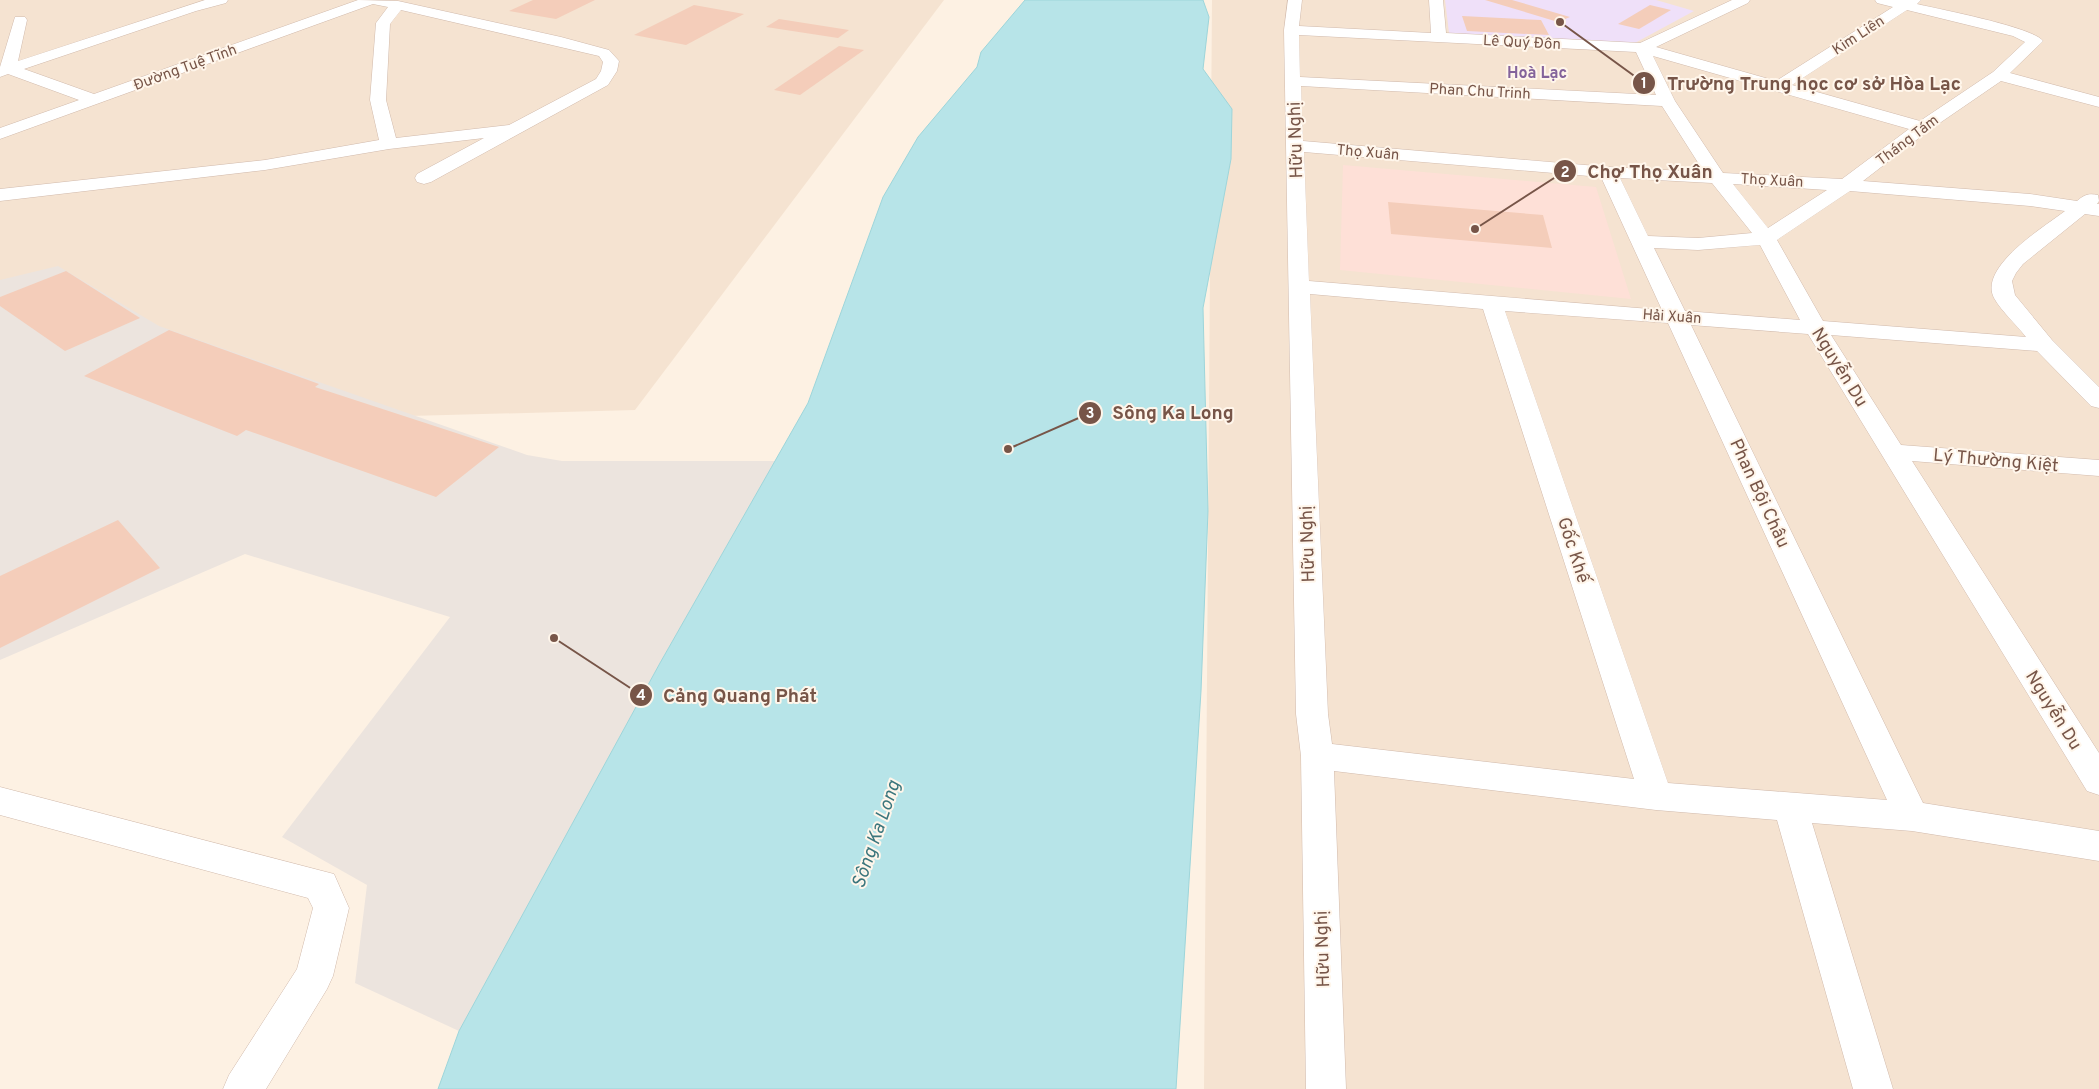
<svg xmlns="http://www.w3.org/2000/svg" width="2099" height="1089" viewBox="0 0 2099 1089" font-family="Overpass,sans-serif">
	<style>
		.residential { fill: #f5e3d1 }
		.commercial { fill: #fee0d7 }
		.industrial { fill: #ece4de }
		.education { fill: #efe0f9 }
		.water { fill: #b7e4e8; stroke: #9dd5da }
		.building { fill: #f4cdba }
		.lines { fill: none; stroke-linecap: round; stroke-linejoin: round }
		.minor-casing { stroke: #d1baac; stroke-width: 1 }
		.minor { fill: #fff; fill-rule: evenodd }
		.labels { text-anchor: middle; stroke-width: 4; stroke-linejoin: round; paint-order: stroke }
		.far-street-label { font-size: 15px; fill: #775548; stroke: #fff6eb }
		.far-neighbourhood-label { font-size: 16px; font-weight: bold; fill: #84639b; stroke: #fff6eb }
		.street-label { font-size: 18px; fill: #775548; stroke: #fff6eb }
		.water-label { font-size: 19px; font-style: italic; fill: #3b767d; stroke: #fff6eb }
		.leader { fill: none; stroke: #775548; stroke-width: 2 }
		.callout-dot { fill: #775548; stroke: #fff6eb; stroke-width: 2 }
		.mark-label { font-size: 15px; text-anchor: middle; font-weight: bold; fill: #fff }
		.callout-label { font-size: 19px; text-anchor: middle; font-weight: bold; fill: #775548; stroke: #fff6eb; stroke-width: 4; stroke-linejoin: round; paint-order: stroke }
	</style>
	<rect width="100%" height="100%" fill="#fdf1e3"/>
	<!-- residential -->
	<g class="residential">
		<path d="M 0,0 L 944,0 L 635,410 L 0,427 Z"/>
		<path d="M 1212,0 L 2099,0 L 2099,1089 L 1204,1089 Z"/>
	</g>
	<!-- commercial -->
	<path class="commercial" d="M 1343,165 L 1596,187 L 1631,299 L 1340,270 Z"/>
	<!-- industrial -->
	<path class="industrial" d="M 58,266 L 159,326 L 527,455 L 562,461 L 775,461 L 660,663 L 459,1031 L 355,983 L 367,885 L 282,837 L 450,617 L 245,554 L 0,660 L 0,280 Z"/>
	<!-- education -->
	<path class="education" d="M 1445,0 L 1656,0 L 1694,11 L 1633,44 L 1449,33 Z"/>
	<!-- water -->
	<path class="water" d="M 1025,0 L 1203,0 L 1209,17 L 1203,69 L 1232,109 L 1231,159 L 1203,308 L 1208,511 L 1201,691 L 1176,1089 L 438,1089 L 459,1031 L 660,663 L 808,403 L 883,197 L 918,137 L 977,67 L 981,52 Z"/>
	<!-- building -->
	<g class="building">
		<path d="M 533,0 L 595,0 L 556,19 L 509,11 Z"/>
		<path d="M 1485,0 L 1512,0 L 1570,17 L 1558,22 Z"/>
		<path d="M 694,5 L 744,14 L 686,45 L 634,35 Z"/>
		<path d="M 1650,5 L 1671,10 L 1639,29 L 1618,24 Z"/>
		<path d="M 1462,16 L 1541,20 L 1549,35 L 1467,31 Z"/>
		<path d="M 779,19 L 849,30 L 838,38 L 766,27 Z"/>
		<path d="M 839,46 L 864,50 L 800,95 L 774,90 Z"/>
		<path d="M 1388,202 L 1543,215 L 1552,248 L 1391,234 Z"/>
		<path d="M 66,271 L 140,318 L 65,351 L 0,306 L 0,297 Z"/>
		<path d="M 169,330 L 319,384 L 315,387 L 499,447 L 436,497 L 246,430 L 237,436 L 84,376 Z"/>
		<path d="M 118,520 L 160,568 L 0,648 L 0,576 Z"/>
	</g>
	<g class="lines">
		<!-- minor casing -->
		<g class="minor-casing">
			<g id="minor">
				<path d="M 205,0 L 228,0 L 226,3 L 196,11 L 24,69 L 94,94 L 358,0 L 398,1 L 561,37 L 609,50 L 619,61 L 617,71 L 608,85 L 431,182 L 424,184 L 417,182 L 415,178 L 417,174 L 484,138 L 389,149 L 265,170 L 0,201 L 0,189 L 265,160 L 379,140 L 370,100 L 376,23 L 388,7 L 373,4 L 0,139 L 0,128 L 79,100 L 8,74 L 0,77 L 0,67 L 15,17 L 25,17 L 27,20 L 18,61 ZM 401,10 L 599,56 L 603,62 L 601,71 L 596,79 L 509,125 L 396,138 L 386,100 L 390,24 Z"/>
				<path d="M 1288,0 L 1302,0 L 1299,26 L 1431,33 L 1429,0 L 1443,0 L 1446,33 L 1640,43 L 1732,0 L 1750,0 L 1748,3 L 1656,47 L 1776,81 L 1893,7 L 1877,3 L 1875,0 L 1921,0 L 1917,4 C 1938,9 2033,27 2043,41 L 2040,44 L 2010,73 L 2099,97 L 2099,107 L 2001,81 L 1928,131 L 1863,181 L 2030,194 L 2077,201 C 2084,195 2088,193 2098,195 L 2099,201 L 2097,204 L 2099,204 L 2099,216 L 2085,214 L 2023,264 L 2016,273 L 2012,281 L 2015,295 L 2052,340 L 2099,387 L 2099,408 L 2091,406 L 2037,351 L 1831,335 L 1901,445 L 2099,460 L 2099,476 L 1912,461 L 2099,753 L 2099,795 L 2087,791 L 1808,334 L 1691,325 L 1923,803 L 2099,831 L 2099,861 L 1912,831 L 1812,823 L 1893,1089 L 1853,1089 L 1777,820 L 1656,810 L 1334,771 L 1346,1089 L 1306,1089 L 1301,756 L 1296,714 L 1284,30 ZM 1907,10 L 2013,36 L 2025,42 L 1993,72 L 1920,121 L 1792,85 ZM 1299,35 L 1636,52 L 1656,95 L 1300,77 ZM 1653,56 L 1909,129 L 1842,179 L 1723,173 L 1675,101 ZM 1301,86 L 1662,106 L 1704,172 L 1608,167 L 1303,141 ZM 1304,152 L 1601,177 L 1662,310 L 1309,281 ZM 1620,178 L 1712,183 L 1752,233 L 1698,238 L 1648,236 ZM 1733,184 L 1827,190 L 1768,228 ZM 1850,191 L 2030,206 L 2065,211 C 2044,227 1978,267 1994,298 C 2002,312 2016,324 2026,337 L 1823,321 L 1777,240 ZM 1760,245 L 1800,320 L 1685,311 L 1654,248 L 1698,250 ZM 1310,294 L 1483,309 L 1634,779 L 1332,744 L 1328,714 ZM 1505,311 L 1668,323 L 1887,800 L 1668,783 Z"/>
				<path d="M 0,787 L 334,874 L 349,908 L 333,976 L 327,989 L 266,1089 L 223,1089 L 229,1075 L 297,969 L 313,908 L 308,898 L 0,815 Z"/>
			</g>
		</g>
		<!-- minor -->
		<use href="#minor" class="minor"/>
	</g>
	<g class="labels">
		<!-- far-street labels -->
		<g class="far-street-label">
			<text transform="translate(1858 35) rotate(-33)" y="5">Kim Liên</text>
			<text transform="translate(1522 42) rotate(3)" y="5">Lê Quý Đôn</text>
			<text transform="translate(185 67) rotate(-20)" y="5">Đường Tuệ Tĩnh</text>
			<text transform="translate(1480 91) rotate(3)" y="5">Phan Chu Trinh</text>
			<text transform="translate(1907 140) rotate(-37)" y="5">Tháng Tám</text>
			<text transform="translate(1368 152) rotate(5)" y="5">Thọ Xuân</text>
			<text transform="translate(1772 180) rotate(3)" y="5">Thọ Xuân</text>
			<text transform="translate(1672 316) rotate(4)" y="5">Hải Xuân</text>
		</g>
		<!-- far-neighbourhood labels -->
		<g class="far-neighbourhood-label">
			<text x="1537" y="78">Hoà Lạc</text>
		</g>
		<!-- street labels -->
		<g class="street-label">
			<text transform="translate(1295 140) rotate(-92)" y="6">Hữu Nghị</text>
			<text transform="translate(1840 367) rotate(58)" y="6">Nguyễn Du</text>
			<text transform="translate(1996 460) rotate(5)" y="6">Lý Thường Kiệt</text>
			<text transform="translate(1760 493) rotate(65)" y="6">Phan Bội Châu</text>
			<text transform="translate(1307 544) rotate(-92)" y="6">Hữu Nghị</text>
			<text transform="translate(1574 550) rotate(72)" y="6">Gốc Khế</text>
			<text transform="translate(2054 710) rotate(58)" y="6">Nguyễn Du</text>
			<text transform="translate(1322 949) rotate(-92)" y="6">Hữu Nghị</text>
		</g>
		<!-- water labels -->
		<g class="water-label">
			<text transform="translate(875 834) rotate(-71)" y="7">Sông Ka Long</text>
		</g>
	</g>
	<!-- callouts -->
	<path class="leader" d="M1560 22L1644 83M1475 229L1565 171M1008 449L1090 413M554 638L641 695"/>
	<g class="callout-dot">
		<circle cx="1560" cy="22" r="5"/>
		<circle cx="1475" cy="229" r="5"/>
		<circle cx="1008" cy="449" r="5"/>
		<circle cx="554" cy="638" r="5"/>
		<circle cx="1644" cy="83" r="12"/>
		<circle cx="1565" cy="171" r="12"/>
		<circle cx="1090" cy="413" r="12"/>
		<circle cx="641" cy="695" r="12"/>
	</g>
	<g class="mark-label">
		<text x="1644" y="88">1</text>
		<text x="1565" y="177">2</text>
		<text x="1090" y="418">3</text>
		<text x="641" y="700">4</text>
	</g>
	<g class="callout-label">
		<text x="1814" y="90">Trường Trung học cơ sở Hòa Lạc</text>
		<text x="1650" y="178">Chợ Thọ Xuân</text>
		<text x="1173" y="419">Sông Ka Long</text>
		<text x="740" y="702">Cảng Quang Phát</text>
	</g>
</svg>
